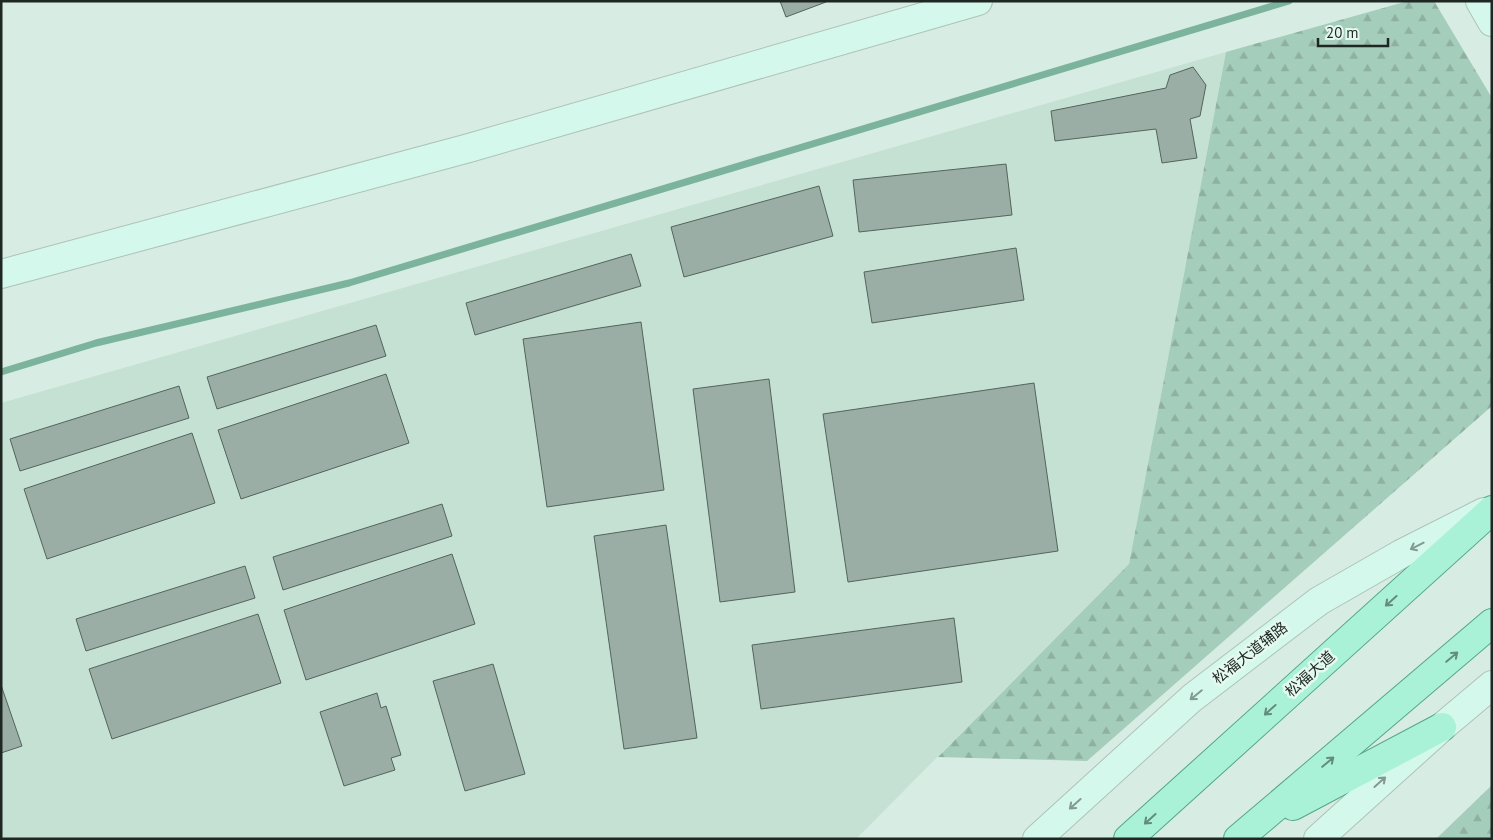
<svg xmlns="http://www.w3.org/2000/svg" width="1493" height="840" viewBox="0 0 1493 840" font-family="'PT Sans','Noto Sans SC',sans-serif">
	<style>
		.built { fill: #c5e1d4 }
		.forest { fill: url(#forest-firs) }
		.lines { fill: none; stroke-linecap: round; stroke-linejoin: round }
		.stream { stroke: #7cb39d; stroke-width: 7 }
		.building { fill: #9aaea5; stroke: #53655d }
		.secondary-casing { stroke: #aec2b9; stroke-width: 30 }
		.primary-casing { stroke: #54a688; stroke-width: 30 }
		.secondary { stroke: #d4f9ec; stroke-width: 28 }
		.primary { stroke: #a9f2d8; stroke-width: 28 }
		.oneway { stroke: #839a92 }
		.oneway2 { stroke: #648c7e }
		.labels { text-anchor: middle; stroke-width: 5; stroke-linejoin: round; paint-order: stroke }
		.street-label { font-size: 15px; fill: #1f2723; stroke: #e4f9f0 }
	</style>
	<defs>
		<pattern id="forest-firs" width="22" height="20" patternUnits="userSpaceOnUse" patternTransform="scale(1.25)"><rect width="22" height="20" fill="#a5cdbc"/><path d="M5 1l3.5 6h-7zM16 11l3.5 6h-7z" fill="#8eb0a1"/></pattern>
	</defs>
	<rect width="100%" height="100%" fill="#d7ece2"/>
	<!-- built -->
	<path class="built" d="M 1226,52 L 1129,564 L 856,839 L 1,839 L 1,403 Z"/>
	<!-- forest -->
	<g class="forest">
		<path d="M 1408,1 L 1434,1 L 1492,98 L 1492,406 L 1087,761 L 938,757 L 1129,564 L 1226,52 Z"/>
		<path d="M 1492,785 L 1492,839 L 1436,839 Z"/>
	</g>
	<g class="lines">
		<!-- stream -->
		<path class="stream" d="M 1,372 L 96,343 L 349,283 L 1289,1"/>
	</g>
	<!-- building -->
	<g class="building">
		<path d="M 780,1 L 826,1 L 826,2 L 786,17 Z"/>
		<path d="M 1193,67 L 1206,85 L 1200,116 L 1190,119 L 1197,158 L 1162,163 L 1156,129 L 1055,141 L 1051,111 L 1166,88 L 1170,75 Z"/>
		<path d="M 1006,164 L 1012,215 L 859,232 L 853,180 Z"/>
		<path d="M 819,186 L 833,236 L 684,277 L 671,227 Z"/>
		<path d="M 1016,248 L 1024,300 L 872,323 L 864,272 Z"/>
		<path d="M 631,254 L 641,286 L 475,335 L 466,303 Z"/>
		<path d="M 641,322 L 664,490 L 547,507 L 523,339 Z"/>
		<path d="M 376,325 L 386,356 L 217,409 L 207,377 Z"/>
		<path d="M 386,374 L 409,443 L 241,499 L 218,430 Z"/>
		<path d="M 769,379 L 795,592 L 720,602 L 693,389 Z"/>
		<path d="M 1034,383 L 1058,551 L 848,582 L 823,414 Z"/>
		<path d="M 179,386 L 189,418 L 20,471 L 10,439 Z"/>
		<path d="M 192,433 L 215,503 L 47,559 L 24,489 Z"/>
		<path d="M 442,504 L 452,536 L 283,590 L 273,557 Z"/>
		<path d="M 666,525 L 697,738 L 624,749 L 594,536 Z"/>
		<path d="M 452,554 L 475,624 L 306,680 L 284,610 Z"/>
		<path d="M 245,566 L 255,598 L 86,651 L 76,619 Z"/>
		<path d="M 258,614 L 281,683 L 112,739 L 89,669 Z"/>
		<path d="M 954,618 L 962,682 L 761,709 L 752,645 Z"/>
		<path d="M 493,664 L 525,774 L 465,791 L 433,681 Z"/>
		<path d="M 1,685 L 22,746 L 1,753 Z"/>
		<path d="M 377,693 L 381,708 L 386,706 L 401,755 L 391,758 L 395,770 L 344,786 L 320,712 Z"/>
	</g>
	<g class="lines">
		<!-- secondary casing -->
		<g class="secondary-casing">
			<g id="secondary">
				<path d="M 1480,1 L 1492,22"/>
				<path d="M 1,274 L 469,148 L 978,1"/>
				<path d="M 1037,839 L 1192,698 L 1319,601 L 1401,554 L 1484,512"/>
				<path d="M 1318,839 L 1442,727 L 1492,685"/>
			</g>
		</g>
		<!-- primary casing -->
		<g class="primary-casing">
			<g id="primary">
				<path d="M 1293,806 L 1442,727"/>
				<path d="M 1128,839 L 1492,510"/>
				<path d="M 1238,839 L 1492,623"/>
			</g>
		</g>
		<!-- secondary -->
		<use href="#secondary" class="secondary"/>
		<!-- primary -->
		<use href="#primary" class="primary"/>
	</g>
	<!-- one-way arrows -->
	<defs><path id="oneway-shaft" d="M-6 0H5M1.5-3L5.5 0L1.5 3" fill="none" stroke-width="1.6" stroke-linecap="round" stroke-linejoin="round" transform="scale(1.25)"/></defs>
	<g class="oneway">
		<use href="#oneway-shaft" transform="translate(1417 546) rotate(153)"/>
		<use href="#oneway-shaft" transform="translate(1196 695) rotate(141)"/>
		<use href="#oneway-shaft" transform="translate(1380 782) rotate(-42)"/>
		<use href="#oneway-shaft" transform="translate(1075 804) rotate(138)"/>
	</g>
	<g class="oneway2">
		<use href="#oneway-shaft" transform="translate(1391 601) rotate(138)"/>
		<use href="#oneway-shaft" transform="translate(1452 657) rotate(-40)"/>
		<use href="#oneway-shaft" transform="translate(1270 710) rotate(138)"/>
		<use href="#oneway-shaft" transform="translate(1328 762) rotate(-40)"/>
		<use href="#oneway-shaft" transform="translate(1150 819) rotate(138)"/>
	</g>
	<g class="labels">
		<!-- street labels -->
		<g class="street-label">
			<text transform="translate(1250 653) rotate(-38)" y="5">松福大道辅路</text>
			<text transform="translate(1310 674) rotate(-42)" y="5">松福大道</text>
		</g>
	</g>
	<!-- border -->
	<rect width="1493" height="840" fill="none" stroke="#1f2723" stroke-width="5"/>
	<!-- scale -->
	<path d="M1318 38v8h70v-8" fill="none" stroke="#1f2723" stroke-width="2.5"/>
	<text x="1326" y="38" font-size="15" fill="#1f2723" stroke="#e4f9f0" stroke-width="4" paint-order="stroke">20 m</text>
</svg>
